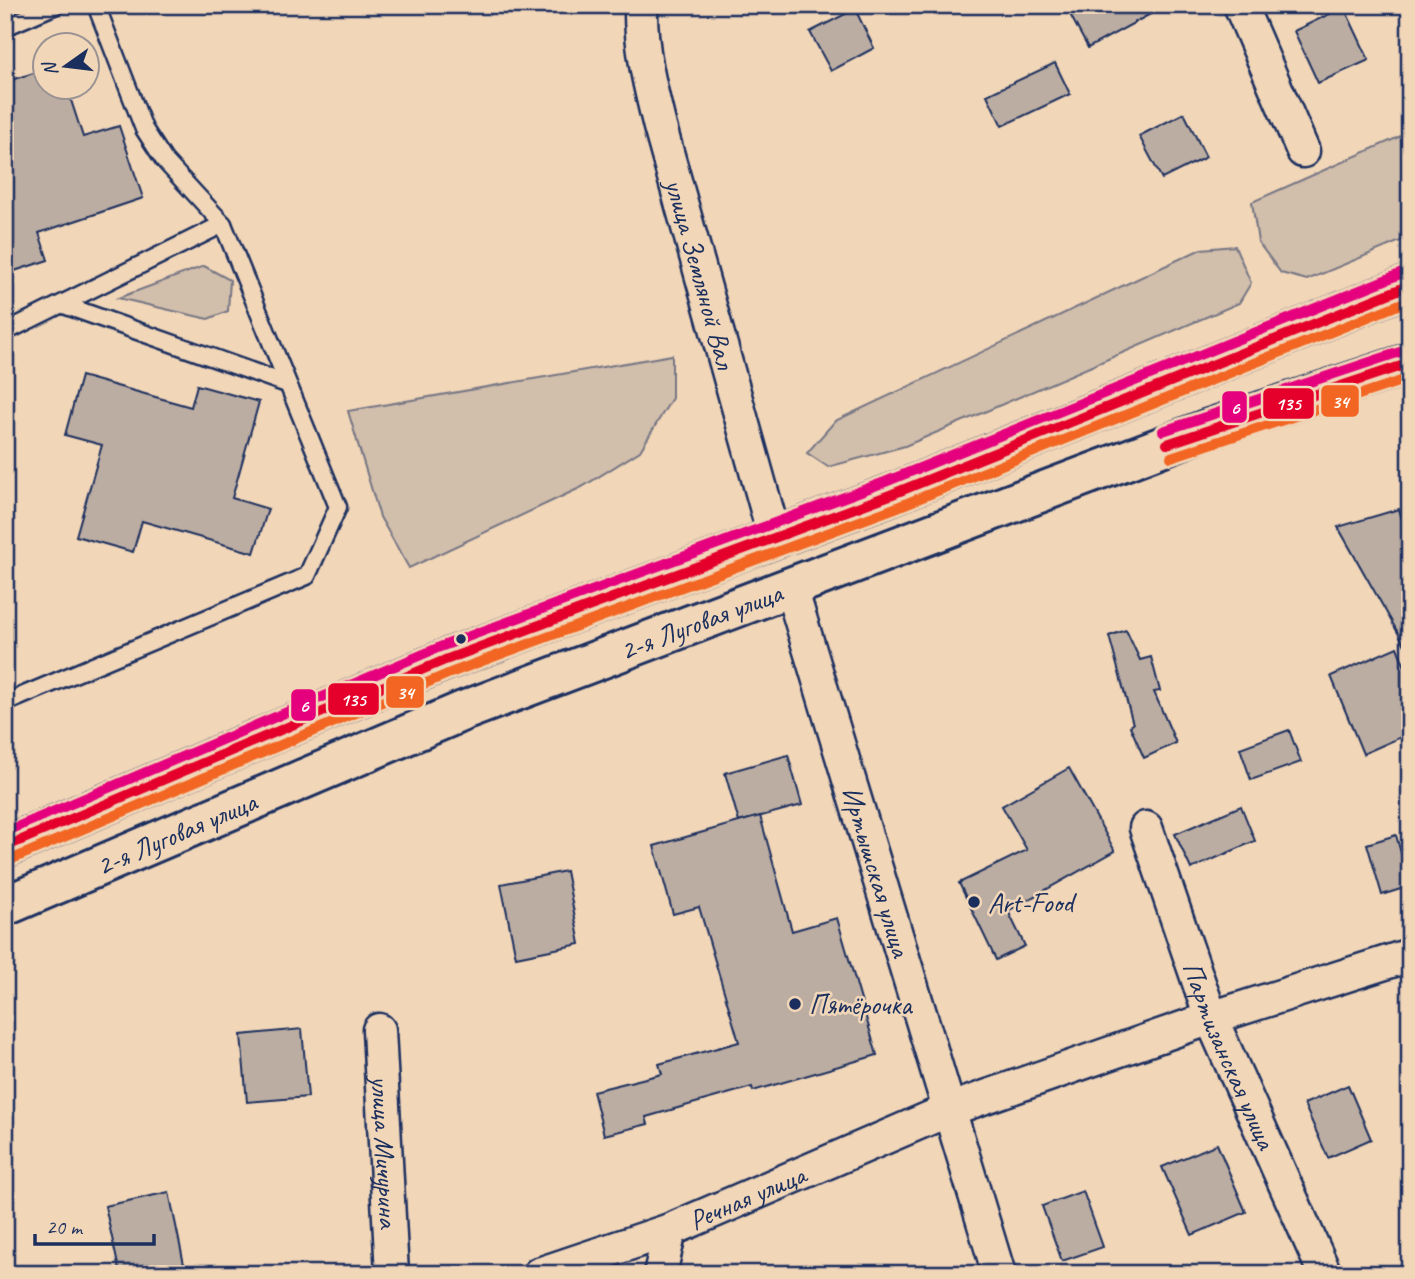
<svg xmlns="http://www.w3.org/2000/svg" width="1415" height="1279" viewBox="0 0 1415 1279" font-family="Caveat,sans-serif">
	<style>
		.green { fill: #d1beab; stroke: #767684; stroke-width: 2 }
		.building { fill: #bcada2; stroke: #1b2f5e; stroke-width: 2 }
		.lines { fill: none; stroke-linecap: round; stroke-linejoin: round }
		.lane-casing { stroke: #1b2f5e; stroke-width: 21 }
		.street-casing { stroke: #1b2f5e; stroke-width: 37 }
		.secondary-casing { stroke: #1b2f5e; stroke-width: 44 }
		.lane { stroke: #f1d6b8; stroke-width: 16 }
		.street { stroke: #f1d6b8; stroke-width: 32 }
		.secondary { stroke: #f1d6b8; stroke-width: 38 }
		.bus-1-casing { stroke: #f1d6b8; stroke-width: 16 }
		.bus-2-casing { stroke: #f1d6b8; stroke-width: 16 }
		.bus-3-casing { stroke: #f1d6b8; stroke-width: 16 }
		.bus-1 { stroke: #e4002b; stroke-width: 10 }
		.bus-2 { stroke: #f26522; stroke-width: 10 }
		.bus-3 { stroke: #e5007d; stroke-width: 10 }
		.bus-dot { fill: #1b2f5e; stroke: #f1d6b8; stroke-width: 2.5 }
		.labels { text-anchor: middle; stroke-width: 5; stroke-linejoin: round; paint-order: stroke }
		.street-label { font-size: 28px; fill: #1b2f5e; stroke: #f1d6b8 }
		.poi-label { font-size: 28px; fill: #1b2f5e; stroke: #f1d6b8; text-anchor: start }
		.line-badge { stroke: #f1d6b8; stroke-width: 2.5 }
		.badge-label { font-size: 19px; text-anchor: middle; font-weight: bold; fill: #fff }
	</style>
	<rect width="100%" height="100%" fill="#f1d6b8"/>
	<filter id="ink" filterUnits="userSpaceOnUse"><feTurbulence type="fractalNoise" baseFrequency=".0143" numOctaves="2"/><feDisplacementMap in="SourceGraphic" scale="14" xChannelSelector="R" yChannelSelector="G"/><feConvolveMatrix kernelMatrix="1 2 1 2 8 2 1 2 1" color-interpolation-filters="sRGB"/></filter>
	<g filter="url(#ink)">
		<!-- green -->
		<g class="green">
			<path d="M 1410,132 L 1410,237 L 1307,280 L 1281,273 L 1258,242 L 1252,202 Z"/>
			<path d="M 1235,246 L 1251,283 L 1239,303 L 905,446 L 828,467 L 807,453 L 835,421 L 1201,249 Z"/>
			<path d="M 204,266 L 230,280 L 228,311 L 208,319 L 118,298 Z"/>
			<path d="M 672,355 L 672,398 L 640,451 L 582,487 L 409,568 L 380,517 L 348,411 Z"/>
		</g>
		<!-- building -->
		<g class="building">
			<path d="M 1065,5 L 1167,5 L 1088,48 Z"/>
			<path d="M 1344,7 L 1369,60 L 1318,83 L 1294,31 Z"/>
			<path d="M 855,9 L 874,48 L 831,71 L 810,32 Z"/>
			<path d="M 1055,63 L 1070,94 L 1002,126 L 987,95 Z"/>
			<path d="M 46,69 L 46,88 L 67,88 L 83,137 L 119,126 L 143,198 L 39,233 L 48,260 L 5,274 L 5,82 Z"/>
			<path d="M 1184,113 L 1206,157 L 1162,179 L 1139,136 Z"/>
			<path d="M 81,376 L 191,407 L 197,385 L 259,402 L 232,498 L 268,509 L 254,553 L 142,521 L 133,552 L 76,536 L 102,445 L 65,435 Z"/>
			<path d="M 1399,509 L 1410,546 L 1410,654 L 1338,527 Z"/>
			<path d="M 1126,630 L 1140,660 L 1151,657 L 1160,691 L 1154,692 L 1176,743 L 1144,758 L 1130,726 L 1133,724 L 1109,636 Z"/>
			<path d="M 1397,647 L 1410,679 L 1410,733 L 1363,754 L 1331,676 Z"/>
			<path d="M 1289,730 L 1301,762 L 1251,780 L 1240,748 Z"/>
			<path d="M 788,755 L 802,805 L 739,822 L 725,773 Z"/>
			<path d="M 1069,768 L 1115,851 L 1008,911 L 1025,946 L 996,960 L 959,883 L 1027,850 L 1002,806 Z"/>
			<path d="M 1241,806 L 1255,841 L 1191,869 L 1175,834 Z"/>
			<path d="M 760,816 L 792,931 L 837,918 L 877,1055 L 753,1091 L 752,1087 L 646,1117 L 648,1124 L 604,1135 L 593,1091 L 662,1074 L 659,1064 L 739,1042 L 699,907 L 673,914 L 654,846 Z"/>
			<path d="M 1396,835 L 1410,886 L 1382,895 L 1367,844 Z"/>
			<path d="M 566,871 L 580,944 L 516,957 L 501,884 Z"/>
			<path d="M 302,1029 L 308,1097 L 247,1102 L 241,1035 Z"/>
			<path d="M 1348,1085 L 1371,1139 L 1328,1158 L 1304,1104 Z"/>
			<path d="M 1217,1144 L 1246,1212 L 1192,1235 L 1162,1167 Z"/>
			<path d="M 1083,1191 L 1103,1247 L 1062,1261 L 1042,1206 Z"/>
			<path d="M 169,1192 L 186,1274 L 120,1274 L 105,1206 Z"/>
		</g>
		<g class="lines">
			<!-- lane casing -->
			<g class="lane-casing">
				<g id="lane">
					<path d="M 5,27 L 56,5"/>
					<path d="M 64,305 L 287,384"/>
					<path d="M 5,332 L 223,224"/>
					<path d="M 5,703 L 307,576 L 338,507 L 223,224 L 164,160 L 144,129 L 96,5"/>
				</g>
			</g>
			<!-- street casing -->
			<g class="street-casing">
				<g id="street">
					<path id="s1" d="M 641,5 C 640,47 650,87 660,127 L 775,539"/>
					<path d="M 1240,5 L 1303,151"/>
					<path id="s2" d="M 791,588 L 999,1274"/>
					<path id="s3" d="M 1146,828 L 1211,1018 L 1325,1274"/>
					<path id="s4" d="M 379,1030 L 392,1274"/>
					<path id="s5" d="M 539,1274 L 670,1230 L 951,1109 L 1211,1018 L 1410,955"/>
					<path d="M 660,1274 L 670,1230"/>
				</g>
			</g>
			<!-- secondary casing -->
			<g class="secondary-casing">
				<g id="secondary">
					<path d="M 5,847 L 445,660 L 890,495 L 1410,285"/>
					<path id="s6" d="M 5,906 L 463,711 L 1203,431 L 1410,363"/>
				</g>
			</g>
			<!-- lane -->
			<use href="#lane" class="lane"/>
			<!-- street -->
			<use href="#street" class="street"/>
			<!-- secondary -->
			<use href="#secondary" class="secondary"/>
			<!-- bus-1 casing -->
			<g class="bus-1-casing">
				<g id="bus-1">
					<path d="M 1167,444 L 1410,363"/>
					<path d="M 5,847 L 445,660 L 890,495 L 1410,285"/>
				</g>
			</g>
			<!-- bus-2 casing -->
			<g class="bus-2-casing">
				<g id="bus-2">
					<path d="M 1171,457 L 1410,378"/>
					<path d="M 10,860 L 450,673 L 895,508 L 1410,300"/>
				</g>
			</g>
			<!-- bus-3 casing -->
			<g class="bus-3-casing">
				<g id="bus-3">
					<path d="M 1163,431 L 1406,350"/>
					<path d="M 5,832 L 440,647 L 885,482 L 1405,272"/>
				</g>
			</g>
			<!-- bus-1 -->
			<use href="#bus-1" class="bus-1"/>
			<!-- bus-2 -->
			<use href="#bus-2" class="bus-2"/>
			<!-- bus-3 -->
			<use href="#bus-3" class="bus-3"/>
		</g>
	</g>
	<!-- markers -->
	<g class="bus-dot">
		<circle cx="461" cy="639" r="6"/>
		<circle cx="974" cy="902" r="7"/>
		<circle cx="795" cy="1004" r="7"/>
	</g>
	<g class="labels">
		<!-- street labels -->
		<g class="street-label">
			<text dy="10" stroke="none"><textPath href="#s1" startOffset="276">улица Земляной Вал</textPath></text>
			<text dy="10" stroke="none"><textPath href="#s6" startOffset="752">2-я Луговая улица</textPath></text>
			<text dy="10" stroke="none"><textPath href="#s6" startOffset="186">2-я Луговая улица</textPath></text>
			<text dy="10" stroke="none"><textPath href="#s2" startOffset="296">Иртышская улица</textPath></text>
			<text dy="10" stroke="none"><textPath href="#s3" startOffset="242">Партизанская улица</textPath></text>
			<text dy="10" stroke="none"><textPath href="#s4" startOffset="122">улица Мичурина</textPath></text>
			<text dy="10" stroke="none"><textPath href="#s5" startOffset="222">Речная улица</textPath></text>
		</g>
		<!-- poi labels -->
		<g class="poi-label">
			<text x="988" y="912">Art-Food</text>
			<text x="809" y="1014">Пятёрочка</text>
		</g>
	</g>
	<g class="line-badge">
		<rect x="1320" y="384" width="40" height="34" rx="7" fill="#f26522"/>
		<rect x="1262" y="387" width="53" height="33" rx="7" fill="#e4002b"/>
		<rect x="1221" y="390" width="27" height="34" rx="7" fill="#e5007d"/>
		<rect x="385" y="675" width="40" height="34" rx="7" fill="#f26522"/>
		<rect x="327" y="682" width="53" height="34" rx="7" fill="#e4002b"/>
		<rect x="290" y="688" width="27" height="34" rx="7" fill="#e5007d"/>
	</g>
	<g class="badge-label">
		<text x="1340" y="408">34</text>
		<text x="1288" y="410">135</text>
		<text x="1235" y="414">6</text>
		<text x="405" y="699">34</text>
		<text x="353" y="706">135</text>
		<text x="304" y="712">6</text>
	</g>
	<!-- margin -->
	<rect width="1415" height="1279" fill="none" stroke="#f1d6b8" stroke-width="28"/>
	<rect x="14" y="14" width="1387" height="1251" fill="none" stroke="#1b2f5e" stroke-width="2.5" filter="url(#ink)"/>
	<!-- north arrow -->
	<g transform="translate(66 66) rotate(256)"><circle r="33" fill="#f1d6b8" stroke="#9b9394" stroke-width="2"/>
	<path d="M0-5L12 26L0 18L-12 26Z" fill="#1b2f5e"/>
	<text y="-10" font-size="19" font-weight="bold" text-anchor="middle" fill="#1b2f5e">N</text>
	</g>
	<!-- scale -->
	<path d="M35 1234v10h119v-10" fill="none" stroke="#1b2f5e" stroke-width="3.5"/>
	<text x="46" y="1234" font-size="21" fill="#1b2f5e" stroke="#f1d6b8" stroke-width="5" paint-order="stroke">20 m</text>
</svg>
